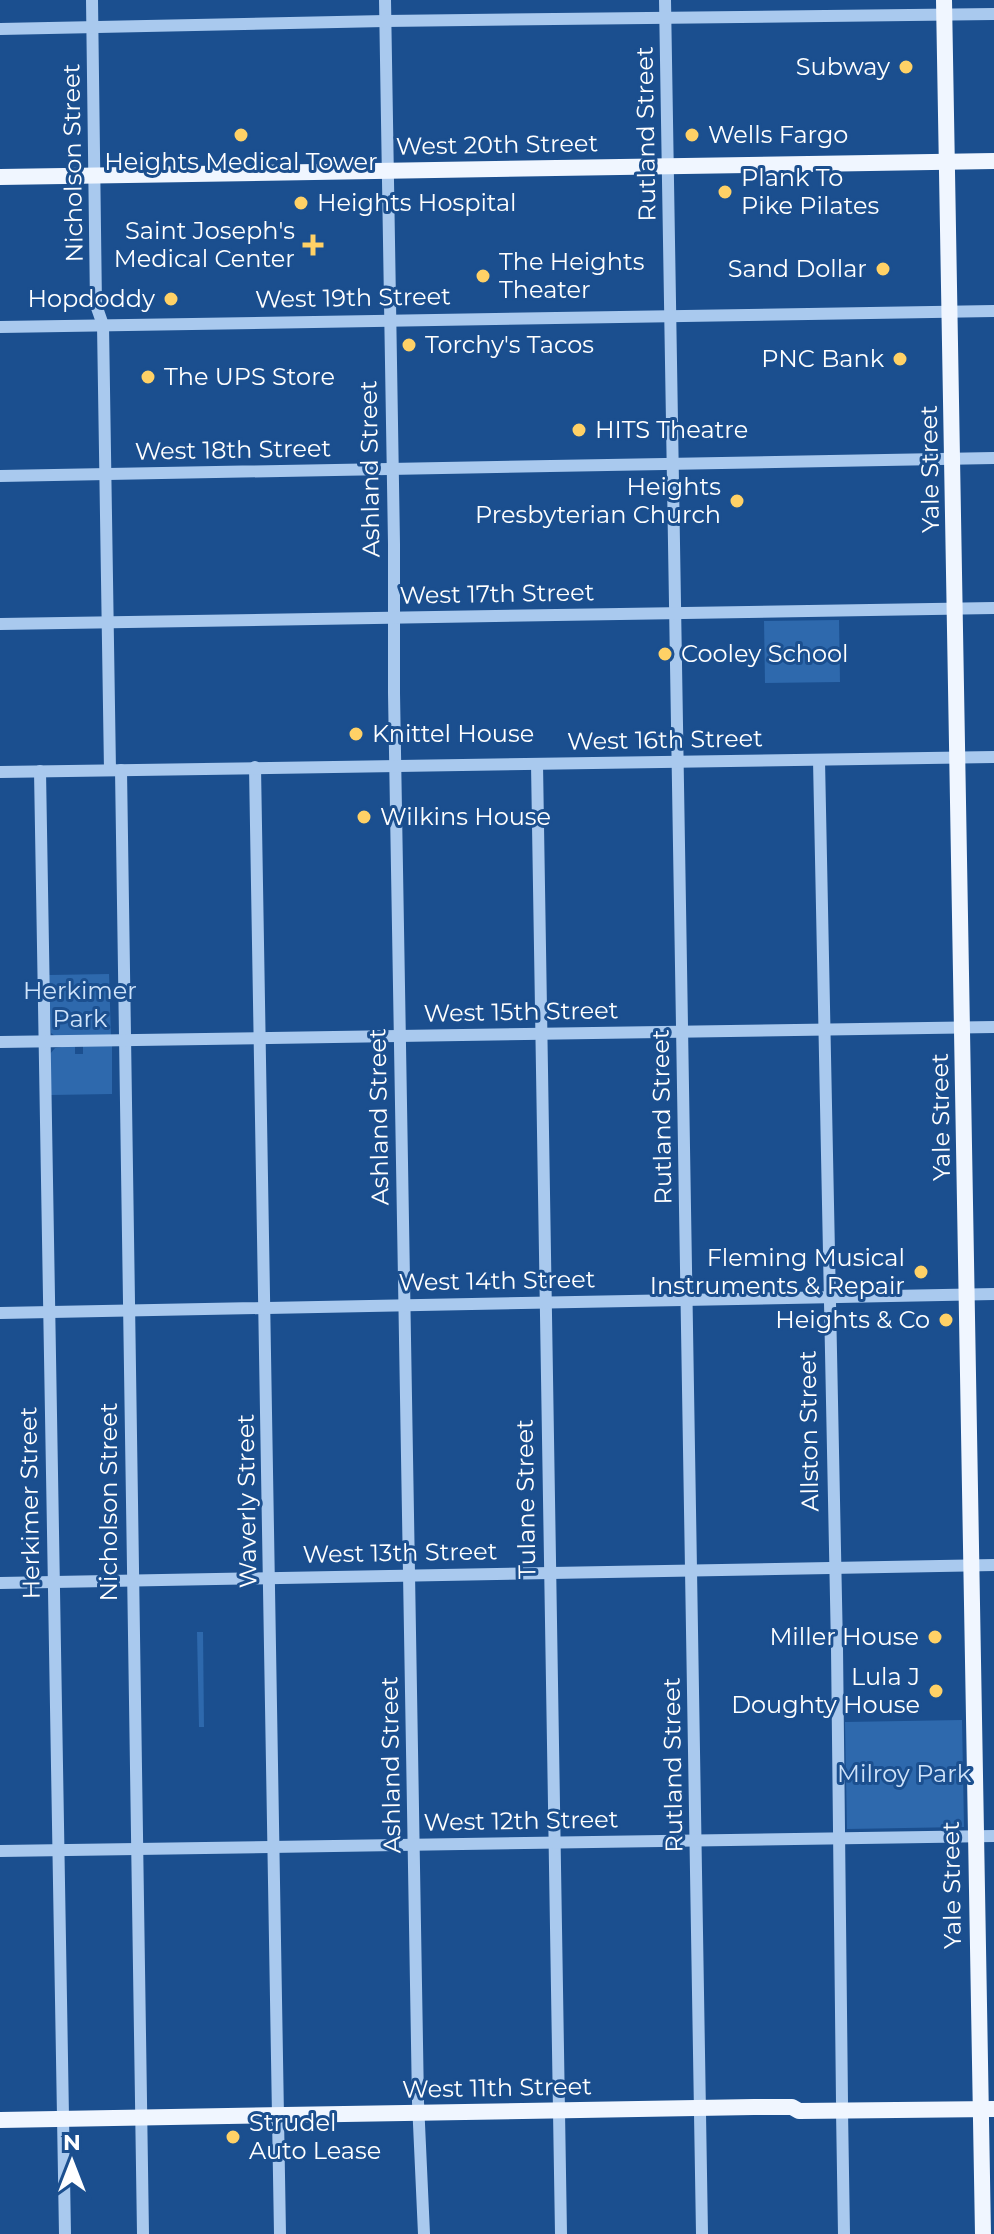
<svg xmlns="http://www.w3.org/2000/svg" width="994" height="2234" viewBox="0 0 994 2234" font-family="Montserrat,sans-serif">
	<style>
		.green { fill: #2e69ad }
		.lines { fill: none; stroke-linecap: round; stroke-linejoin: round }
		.minor { stroke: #a9c9ee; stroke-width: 12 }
		.major { stroke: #f0f6ff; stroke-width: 16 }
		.poi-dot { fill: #ffd166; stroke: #1b4f8f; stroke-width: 3 }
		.labels { text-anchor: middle; stroke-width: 6; stroke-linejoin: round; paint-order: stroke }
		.poi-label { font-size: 24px; fill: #fff; stroke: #1b4f8f; text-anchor: start }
		.street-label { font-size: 24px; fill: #fff; stroke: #1b4f8f }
		.park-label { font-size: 24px; fill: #cfe3fa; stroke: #1b4f8f }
	</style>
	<rect width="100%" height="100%" fill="#1b4f8f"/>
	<!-- green -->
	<g class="green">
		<path d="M 839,620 L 840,682 L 765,683 L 764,621 Z"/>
		<path d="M 109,974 L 111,1036 L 55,1036 L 51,1033 L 49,975 Z"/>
		<path d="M 112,1044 L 112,1094 L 51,1095 L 50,1054 L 55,1048 L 75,1045 L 75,1054 L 83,1054 L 83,1045 Z"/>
		<path d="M 197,1632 L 203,1632 L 204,1727 L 199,1727 Z"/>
		<path d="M 962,1720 L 964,1827 L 847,1829 L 845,1722 Z"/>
	</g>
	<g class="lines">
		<!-- minor -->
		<g class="minor">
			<path d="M 92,0 L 96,305 L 103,325 L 110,770"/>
			<path d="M 385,0 L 394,544 L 394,693 L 418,2102 L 424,2234"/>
			<path d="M 665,0 L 702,2234"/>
			<path d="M 0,29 L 385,21 L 994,14"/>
			<path d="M 0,327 L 994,311"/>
			<path d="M 0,476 L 994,458"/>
			<path d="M 0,624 L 994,608"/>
			<path d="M 819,760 L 837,1648 L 842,2102"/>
			<path d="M 537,764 L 561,2234"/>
			<path d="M 255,767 L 280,2234"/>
			<path d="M 121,770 L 143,2234"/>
			<path d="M 40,771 L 65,2234"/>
			<path d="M 0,772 L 994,757"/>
			<path d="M 0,1042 L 994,1027"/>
			<path d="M 0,1313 L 994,1294"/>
			<path d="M 0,1583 L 994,1565"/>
			<path d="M 0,1851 L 994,1836"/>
			<path d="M 842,2110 L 844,2234"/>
		</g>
		<!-- major -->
		<g class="major">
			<path d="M 944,0 L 983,2234"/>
			<path d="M 0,177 L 994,161"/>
			<path d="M 0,2120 L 754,2107 L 792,2107 L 799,2111 L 994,2109"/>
		</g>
	</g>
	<!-- markers -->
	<g class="poi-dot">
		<circle cx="906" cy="67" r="8"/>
		<circle cx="241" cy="135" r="8"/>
		<circle cx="692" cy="135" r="8"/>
		<circle cx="725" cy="192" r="8"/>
		<circle cx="301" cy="203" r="8"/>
		<path d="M309 233h8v8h8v8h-8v8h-8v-8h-8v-8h8z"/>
		<circle cx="883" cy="269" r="8"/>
		<circle cx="483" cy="276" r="8"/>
		<circle cx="171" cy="299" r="8"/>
		<circle cx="409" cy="345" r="8"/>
		<circle cx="900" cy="359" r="8"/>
		<circle cx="148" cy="377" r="8"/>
		<circle cx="579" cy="430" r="8"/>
		<circle cx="737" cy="501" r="8"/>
		<circle cx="665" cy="654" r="8"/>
		<circle cx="356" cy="734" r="8"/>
		<circle cx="364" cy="817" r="8"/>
		<circle cx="921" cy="1272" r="8"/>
		<circle cx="946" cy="1320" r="8"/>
		<circle cx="935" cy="1637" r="8"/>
		<circle cx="936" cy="1691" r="8"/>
		<circle cx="233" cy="2137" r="8"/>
	</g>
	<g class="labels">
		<!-- poi labels -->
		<g class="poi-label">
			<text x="890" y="75" text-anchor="end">Subway</text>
			<text x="708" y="143">Wells Fargo</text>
			<text x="241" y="170" text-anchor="middle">Heights Medical Tower</text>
			<text x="741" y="186">Plank To<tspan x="741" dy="28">Pike Pilates</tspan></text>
			<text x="317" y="211">Heights Hospital</text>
			<text x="295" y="239" text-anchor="end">Saint Joseph's<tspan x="295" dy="28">Medical Center</tspan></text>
			<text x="499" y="270">The Heights<tspan x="499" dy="28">Theater</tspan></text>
			<text x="867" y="277" text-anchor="end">Sand Dollar</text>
			<text x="155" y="307" text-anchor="end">Hopdoddy</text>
			<text x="425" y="353">Torchy's Tacos</text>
			<text x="884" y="367" text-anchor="end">PNC Bank</text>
			<text x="164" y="385">The UPS Store</text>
			<text x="595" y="438">HITS Theatre</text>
			<text x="721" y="495" text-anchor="end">Heights<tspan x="721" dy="28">Presbyterian Church</tspan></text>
			<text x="681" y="662">Cooley School</text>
			<text x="372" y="742">Knittel House</text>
			<text x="380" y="825">Wilkins House</text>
			<text x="905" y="1266" text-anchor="end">Fleming Musical<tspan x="905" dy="28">Instruments &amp; Repair</tspan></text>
			<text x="930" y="1328" text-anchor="end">Heights &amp; Co</text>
			<text x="919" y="1645" text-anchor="end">Miller House</text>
			<text x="920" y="1685" text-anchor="end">Lula J<tspan x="920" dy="28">Doughty House</tspan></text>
			<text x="249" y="2131">Strudel<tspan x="249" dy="28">Auto Lease</tspan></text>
		</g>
		<!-- street labels -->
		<g class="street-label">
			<text transform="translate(646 134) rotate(-91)" y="8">Rutland Street</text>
			<text transform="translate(497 145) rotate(-1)" y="8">West 20th Street</text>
			<text transform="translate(73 163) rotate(-91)" y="8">Nicholson Street</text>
			<text transform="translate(353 298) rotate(-1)" y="8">West 19th Street</text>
			<text transform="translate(233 450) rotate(-1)" y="8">West 18th Street</text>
			<text transform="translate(370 469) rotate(-91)" y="8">Ashland Street</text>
			<text transform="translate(930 469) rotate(-91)" y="8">Yale Street</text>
			<text transform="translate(497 594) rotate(-1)" y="8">West 17th Street</text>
			<text transform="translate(665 740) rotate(-1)" y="8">West 16th Street</text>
			<text transform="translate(521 1012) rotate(-1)" y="8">West 15th Street</text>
			<text transform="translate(379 1117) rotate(-91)" y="8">Ashland Street</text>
			<text transform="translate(662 1117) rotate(-91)" y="8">Rutland Street</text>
			<text transform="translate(941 1117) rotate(-91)" y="8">Yale Street</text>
			<text transform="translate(497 1281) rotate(-1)" y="8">West 14th Street</text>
			<text transform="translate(809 1431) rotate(-91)" y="8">Allston Street</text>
			<text transform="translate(526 1499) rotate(-91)" y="8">Tulane Street</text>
			<text transform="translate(247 1501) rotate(-91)" y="8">Waverly Street</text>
			<text transform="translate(109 1502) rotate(-90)" y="8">Nicholson Street</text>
			<text transform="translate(30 1503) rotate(-91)" y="8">Herkimer Street</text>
			<text transform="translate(400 1553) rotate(-1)" y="8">West 13th Street</text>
			<text transform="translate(391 1765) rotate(-91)" y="8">Ashland Street</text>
			<text transform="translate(673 1765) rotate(-91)" y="8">Rutland Street</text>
			<text transform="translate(521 1821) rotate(-1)" y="8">West 12th Street</text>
			<text transform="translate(952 1885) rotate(-91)" y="8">Yale Street</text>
			<text transform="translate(497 2088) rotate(-1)" y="8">West 11th Street</text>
		</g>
		<!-- park labels -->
		<g class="park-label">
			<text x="80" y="999">Herkimer<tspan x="80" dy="28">Park</tspan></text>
			<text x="904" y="1782">Milroy Park</text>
		</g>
	</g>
	<!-- north arrow -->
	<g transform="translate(72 2162)" stroke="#1b4f8f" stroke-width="6" paint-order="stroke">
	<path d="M0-6L14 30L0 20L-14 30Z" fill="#ffffff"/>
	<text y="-12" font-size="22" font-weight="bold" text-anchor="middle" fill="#ffffff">N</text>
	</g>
</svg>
